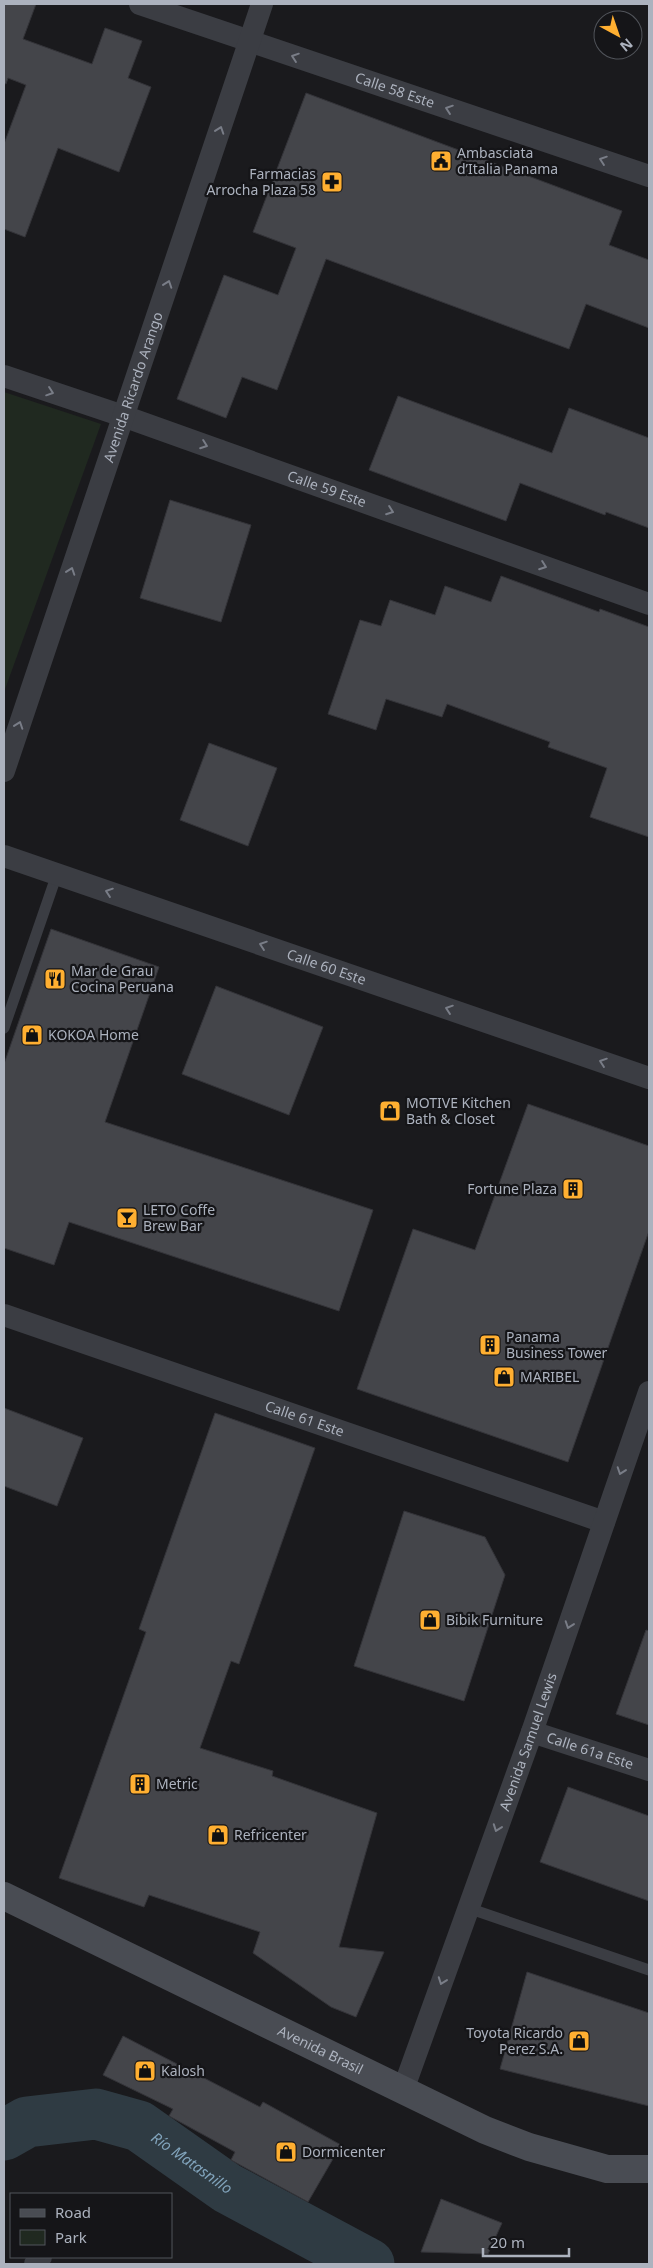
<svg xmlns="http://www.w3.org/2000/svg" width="653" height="2268" viewBox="0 0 653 2268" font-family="'Noto Sans',sans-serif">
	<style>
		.green { fill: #202920 }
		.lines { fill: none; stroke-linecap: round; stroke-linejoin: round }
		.river { stroke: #2f3b43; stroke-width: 51 }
		.building { fill: #44454a; stroke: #343439 }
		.lane { stroke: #3b3d43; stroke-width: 11 }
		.street { stroke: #3b3d43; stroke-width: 22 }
		.secondary { stroke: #494c53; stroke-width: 28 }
		.oneway { stroke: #797d87 }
		.labels { text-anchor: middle; stroke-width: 4.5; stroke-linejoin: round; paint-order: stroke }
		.street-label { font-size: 14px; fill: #acb2be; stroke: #151518 }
		.poi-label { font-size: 14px; fill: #acb2be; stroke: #151518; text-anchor: start }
		.water-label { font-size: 15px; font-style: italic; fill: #81a3bb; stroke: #151518 }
	</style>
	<rect width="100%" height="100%" fill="#1a1a1d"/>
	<!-- green -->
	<path class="green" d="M 4,392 L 101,424 L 4,692 Z"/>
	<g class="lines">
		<!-- river -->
		<path class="river" id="s1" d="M 4,2135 L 27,2122 L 96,2114 L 139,2126 L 227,2188 L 369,2264"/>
	</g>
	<!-- building -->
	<g class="building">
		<path d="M 4,4 L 36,4 L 23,39 L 92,64 L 105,28 L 142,41 L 128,78 L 151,87 L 119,172 L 58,148 L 25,237 L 4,229 L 4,144 L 26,85 L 8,78 L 6,84 L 4,83 Z"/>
		<path d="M 306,93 L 622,211 L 609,245 L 649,260 L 649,328 L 586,304 L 569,349 L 326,259 L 277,390 L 242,377 L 226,418 L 177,399 L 224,275 L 278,295 L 296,248 L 253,232 Z"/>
		<path d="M 398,396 L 552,453 L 569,408 L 649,438 L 649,528 L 606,512 L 605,515 L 520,483 L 506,521 L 369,470 Z"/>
		<path d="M 170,500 L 251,525 L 221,622 L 140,598 Z"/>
		<path d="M 501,576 L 599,612 L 600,609 L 649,627 L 649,837 L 590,817 L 607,768 L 548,747 L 550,742 L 447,704 L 442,717 L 386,699 L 376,730 L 328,714 L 360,620 L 381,626 L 390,600 L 435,615 L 445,586 L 491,602 Z"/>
		<path d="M 209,743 L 277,768 L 248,846 L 180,820 Z"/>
		<path d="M 51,929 L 159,967 L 105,1122 L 373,1210 L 339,1311 L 69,1222 L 54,1265 L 4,1248 L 4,1064 Z"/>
		<path d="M 216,986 L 323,1027 L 289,1115 L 182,1074 Z"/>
		<path d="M 528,1104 L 649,1146 L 649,1231 L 568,1462 L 357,1389 L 413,1229 L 475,1250 Z"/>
		<path d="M 4,1408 L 83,1438 L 57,1506 L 4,1486 Z"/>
		<path d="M 215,1413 L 315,1448 L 239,1664 L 231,1661 L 200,1748 L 273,1771 L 272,1776 L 377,1813 L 339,1947 L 384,1952 L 356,2017 L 331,2007 L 253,1953 L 260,1932 L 149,1895 L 144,1907 L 59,1878 L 146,1632 L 139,1629 Z"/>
		<path d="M 404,1511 L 485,1537 L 505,1575 L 464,1701 L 354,1666 Z"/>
		<path d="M 646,1630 L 649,1631 L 649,1725 L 616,1714 Z"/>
		<path d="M 568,1787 L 649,1816 L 649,1901 L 540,1862 Z"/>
		<path d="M 527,1972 L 649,2013 L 649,2106 L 500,2069 Z"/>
		<path d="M 123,2036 L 260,2107 L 263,2102 L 341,2145 L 308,2202 L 231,2160 L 235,2152 L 169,2116 L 173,2109 L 103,2075 Z"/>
		<path d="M 441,2199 L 502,2223 L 488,2254 L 421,2252 Z"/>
	</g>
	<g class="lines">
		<!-- lane -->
		<g class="lane">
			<path d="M 4,1028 L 57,874"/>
			<path d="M 468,1908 L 649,1970"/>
		</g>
		<!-- street -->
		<g class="street">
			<path id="s2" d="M 140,4 L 649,176"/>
			<path id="s3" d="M 4,376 L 123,416 L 649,604"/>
			<path id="s4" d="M 4,771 L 262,4"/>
			<path id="s5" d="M 4,856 L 649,1078"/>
			<path id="s6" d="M 4,1315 L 604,1522"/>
			<path id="s7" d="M 532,1732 L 649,1770"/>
			<path id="s8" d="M 403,2090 L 532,1732 L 649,1392"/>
			<path d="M 35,2264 L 41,2257"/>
		</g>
		<!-- secondary -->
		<path class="secondary" id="s9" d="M 4,1896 L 485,2130 L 529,2147 L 607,2169 L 649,2169"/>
	</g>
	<!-- one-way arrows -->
	<defs><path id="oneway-chevron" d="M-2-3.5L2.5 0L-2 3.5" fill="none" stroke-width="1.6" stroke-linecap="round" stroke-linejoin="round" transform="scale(1.25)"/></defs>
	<g class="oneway">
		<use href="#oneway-chevron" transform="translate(295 57) rotate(-161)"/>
		<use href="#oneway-chevron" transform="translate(449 109) rotate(-161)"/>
		<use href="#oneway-chevron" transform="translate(220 130) rotate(-71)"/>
		<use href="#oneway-chevron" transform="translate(603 160) rotate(-161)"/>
		<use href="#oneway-chevron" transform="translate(168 284) rotate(-71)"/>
		<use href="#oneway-chevron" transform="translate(50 392) rotate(19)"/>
		<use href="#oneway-chevron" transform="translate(204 445) rotate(20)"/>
		<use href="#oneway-chevron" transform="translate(390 511) rotate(20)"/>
		<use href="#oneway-chevron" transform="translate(543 566) rotate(20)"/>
		<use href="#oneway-chevron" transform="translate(71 571) rotate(-71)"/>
		<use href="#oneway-chevron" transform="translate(19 725) rotate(-71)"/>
		<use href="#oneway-chevron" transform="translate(109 892) rotate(-161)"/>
		<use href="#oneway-chevron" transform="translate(263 945) rotate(-161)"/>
		<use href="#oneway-chevron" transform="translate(449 1009) rotate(-161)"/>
		<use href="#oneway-chevron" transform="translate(603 1062) rotate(-161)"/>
		<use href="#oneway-chevron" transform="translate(621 1471) rotate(109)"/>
		<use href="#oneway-chevron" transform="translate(569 1625) rotate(109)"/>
		<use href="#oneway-chevron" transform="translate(497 1828) rotate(110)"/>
		<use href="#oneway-chevron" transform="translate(442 1981) rotate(110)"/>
	</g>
	<!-- icons -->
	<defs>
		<g id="civic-square" transform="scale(1.125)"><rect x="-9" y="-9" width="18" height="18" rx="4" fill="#ffaf31" stroke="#151518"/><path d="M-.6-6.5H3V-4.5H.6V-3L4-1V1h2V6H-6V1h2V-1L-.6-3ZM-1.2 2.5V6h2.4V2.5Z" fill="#111"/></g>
		<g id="pharmacy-square" transform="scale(1.125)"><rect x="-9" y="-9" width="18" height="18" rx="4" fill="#ffaf31" stroke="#151518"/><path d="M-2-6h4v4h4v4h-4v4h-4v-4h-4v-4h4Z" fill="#111"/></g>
		<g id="restaurant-square" transform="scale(1.125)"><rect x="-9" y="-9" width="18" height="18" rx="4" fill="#ffaf31" stroke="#151518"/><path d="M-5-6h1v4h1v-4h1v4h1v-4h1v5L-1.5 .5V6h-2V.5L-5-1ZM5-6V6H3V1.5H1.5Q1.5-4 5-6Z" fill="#111"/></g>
		<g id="shop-square" transform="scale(1.125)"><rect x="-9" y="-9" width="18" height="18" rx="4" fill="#ffaf31" stroke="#151518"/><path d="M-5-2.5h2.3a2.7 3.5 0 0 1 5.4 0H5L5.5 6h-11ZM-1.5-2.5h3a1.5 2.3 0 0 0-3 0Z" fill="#111"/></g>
		<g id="building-square" transform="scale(1.125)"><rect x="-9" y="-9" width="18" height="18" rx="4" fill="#ffaf31" stroke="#151518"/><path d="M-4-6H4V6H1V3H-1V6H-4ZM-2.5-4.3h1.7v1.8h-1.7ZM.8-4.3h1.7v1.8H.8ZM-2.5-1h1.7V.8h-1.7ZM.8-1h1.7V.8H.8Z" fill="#111"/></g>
		<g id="bar-square" transform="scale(1.125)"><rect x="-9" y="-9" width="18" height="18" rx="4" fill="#ffaf31" stroke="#151518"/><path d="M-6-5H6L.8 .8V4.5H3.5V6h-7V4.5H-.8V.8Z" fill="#111"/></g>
	</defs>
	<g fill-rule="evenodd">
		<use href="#civic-square" x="441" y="161"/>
		<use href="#pharmacy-square" x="332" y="182"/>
		<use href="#restaurant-square" x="55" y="979"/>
		<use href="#shop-square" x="32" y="1035"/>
		<use href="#shop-square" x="390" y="1111"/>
		<use href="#building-square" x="573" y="1189"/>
		<use href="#bar-square" x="127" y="1218"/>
		<use href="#building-square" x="490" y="1345"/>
		<use href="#shop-square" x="504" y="1377"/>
		<use href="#shop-square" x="430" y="1620"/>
		<use href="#building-square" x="140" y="1784"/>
		<use href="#shop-square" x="218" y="1835"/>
		<use href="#shop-square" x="579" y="2041"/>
		<use href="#shop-square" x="145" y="2071"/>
		<use href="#shop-square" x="286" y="2152"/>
	</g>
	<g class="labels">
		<!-- street labels -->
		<g class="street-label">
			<text dy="5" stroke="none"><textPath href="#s2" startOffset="269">Calle 58 Este</textPath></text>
			<text dy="5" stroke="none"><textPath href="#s4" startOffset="405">Avenida Ricardo Arango</textPath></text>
			<text dy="5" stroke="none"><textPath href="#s3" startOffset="342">Calle 59 Este</textPath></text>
			<text dy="5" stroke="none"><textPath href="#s5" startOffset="341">Calle 60 Este</textPath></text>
			<text dy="5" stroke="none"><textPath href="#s6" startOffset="318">Calle 61 Este</textPath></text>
			<text dy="5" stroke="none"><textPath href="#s8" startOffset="370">Avenida Samuel Lewis</textPath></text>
			<text dy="5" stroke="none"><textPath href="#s7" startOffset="61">Calle 61a Este</textPath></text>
			<text dy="5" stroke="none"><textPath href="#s9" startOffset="352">Avenida Brasil</textPath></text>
		</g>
		<!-- poi labels -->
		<g class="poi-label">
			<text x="457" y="158">Ambasciata<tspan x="457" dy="16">d’Italia Panama</tspan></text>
			<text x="316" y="179" text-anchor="end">Farmacias<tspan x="316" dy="16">Arrocha Plaza 58</tspan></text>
			<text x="71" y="976">Mar de Grau<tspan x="71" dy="16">Cocina Peruana</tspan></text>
			<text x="48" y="1040">KOKOA Home</text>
			<text x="406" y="1108">MOTIVE Kitchen<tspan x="406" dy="16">Bath &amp; Closet</tspan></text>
			<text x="557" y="1194" text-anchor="end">Fortune Plaza</text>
			<text x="143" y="1215">LETO Coffe<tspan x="143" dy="16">Brew Bar</tspan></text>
			<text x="506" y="1342">Panama<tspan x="506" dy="16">Business Tower</tspan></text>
			<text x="520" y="1382">MARIBEL</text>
			<text x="446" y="1625">Bibik Furniture</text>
			<text x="156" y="1789">Metric</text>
			<text x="234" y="1840">Refricenter</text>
			<text x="563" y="2038" text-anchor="end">Toyota Ricardo<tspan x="563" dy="16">Perez S.A.</tspan></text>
			<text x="161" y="2076">Kalosh</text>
			<text x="302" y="2157">Dormicenter</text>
		</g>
		<!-- water labels -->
		<g class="water-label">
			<text dy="5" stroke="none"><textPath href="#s1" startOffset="205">Río Matasnillo</textPath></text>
		</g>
	</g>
	<!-- border -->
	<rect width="653" height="2268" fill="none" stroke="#acb2be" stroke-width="10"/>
	<!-- legend -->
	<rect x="10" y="2193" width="162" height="65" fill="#151518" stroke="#51545a"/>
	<rect x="20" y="2209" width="25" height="8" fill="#494c53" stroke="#51545a"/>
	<text x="55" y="2218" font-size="15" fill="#acb2be">Road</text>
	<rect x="20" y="2230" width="25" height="15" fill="#202920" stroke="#51545a"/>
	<text x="55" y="2243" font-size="15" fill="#acb2be">Park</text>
	<!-- north arrow -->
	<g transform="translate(618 35) rotate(140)"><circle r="24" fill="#151518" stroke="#51545a"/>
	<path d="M0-4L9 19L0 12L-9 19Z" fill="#ffaf31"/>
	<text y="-8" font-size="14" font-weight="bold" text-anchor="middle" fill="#acb2be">N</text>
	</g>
	<!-- scale -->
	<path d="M483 2248v8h86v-8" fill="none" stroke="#acb2be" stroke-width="2.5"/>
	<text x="490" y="2248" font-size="15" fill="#acb2be" stroke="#151518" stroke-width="4" paint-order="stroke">20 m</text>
</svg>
